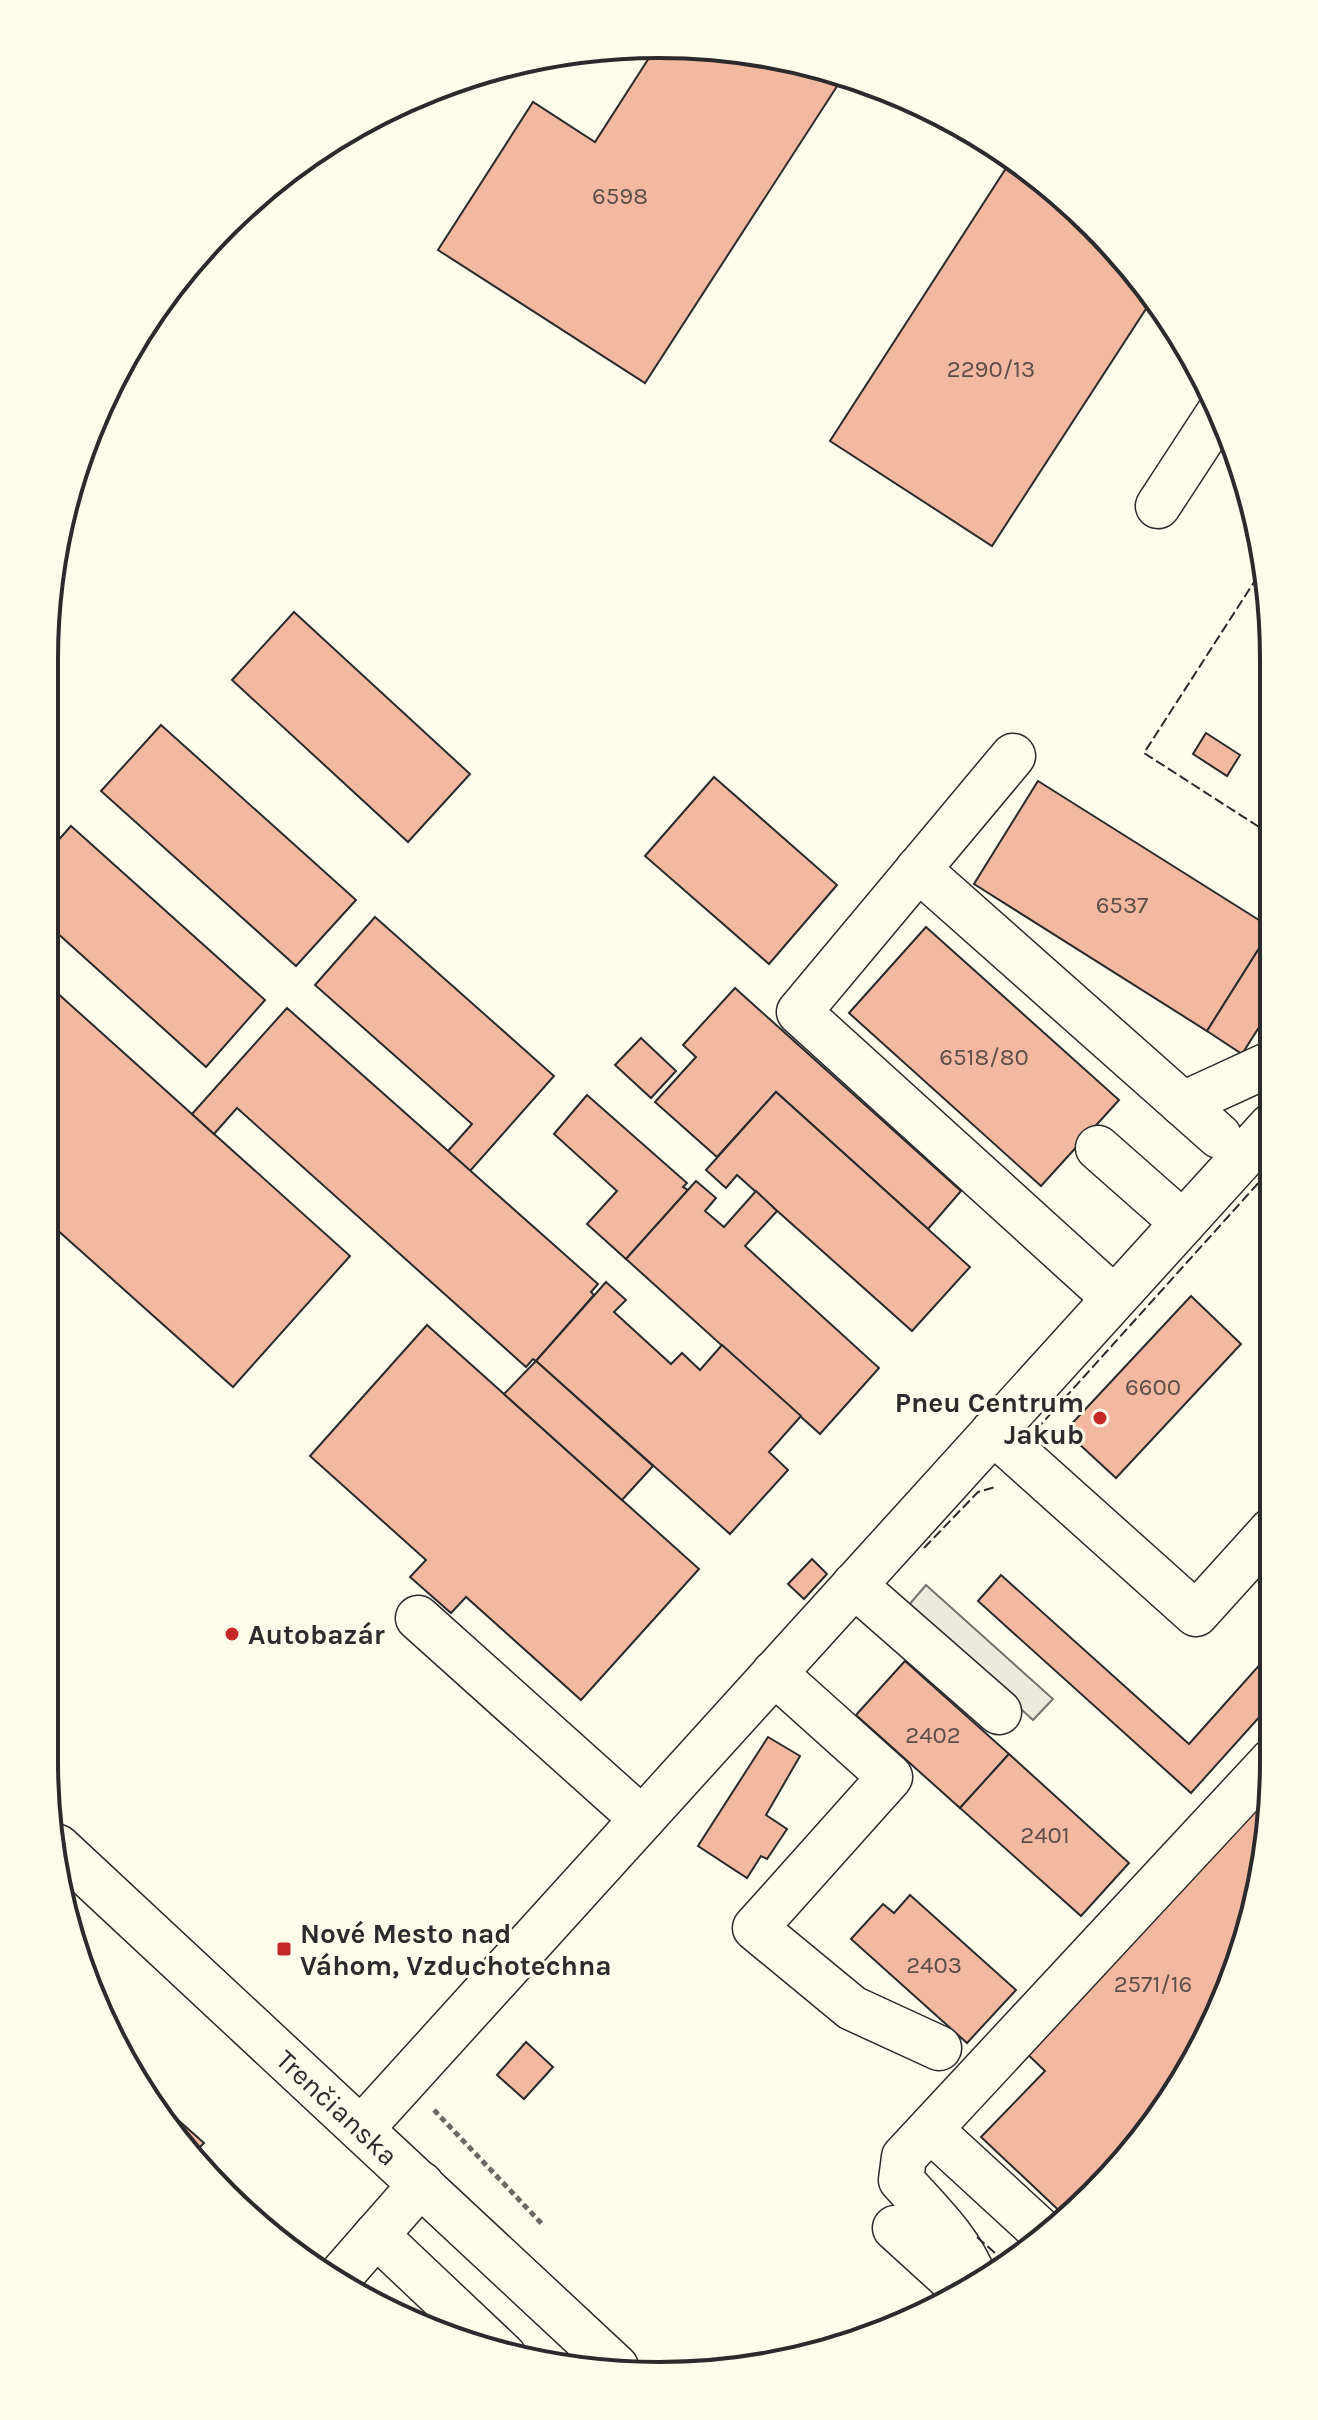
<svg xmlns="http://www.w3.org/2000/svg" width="1318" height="2420" viewBox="0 0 1318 2420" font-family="Karla,sans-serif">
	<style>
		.parking { fill: #eceadb; stroke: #74746e; stroke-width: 2 }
		.building { fill: #f2b8a0; stroke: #2b2b2b; stroke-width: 2 }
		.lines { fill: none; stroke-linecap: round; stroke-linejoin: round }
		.minor-casing { stroke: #2b2b2b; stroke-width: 47 }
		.major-casing { stroke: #2b2b2b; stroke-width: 47 }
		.path { stroke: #6a6964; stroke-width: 5; stroke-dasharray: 6 4; stroke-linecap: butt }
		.minor { stroke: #fdfbea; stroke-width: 44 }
		.major { stroke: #fdfbea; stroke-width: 44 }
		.fence { stroke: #2b2b2b; stroke-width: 2; stroke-dasharray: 10 4; stroke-linecap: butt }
		.poi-dot { fill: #c62828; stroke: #fdfbea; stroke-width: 3 }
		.labels { text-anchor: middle; stroke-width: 6; stroke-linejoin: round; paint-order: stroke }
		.number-label { font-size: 24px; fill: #5d4e48 }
		.poi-label { font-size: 28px; font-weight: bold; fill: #2b2b2b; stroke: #fdfbea; text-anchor: start }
		.street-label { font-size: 28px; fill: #2b2b2b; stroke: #fdfbea }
		.rim { fill: none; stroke: #2b2b2b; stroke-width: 4 }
	</style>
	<rect width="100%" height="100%" fill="#fdfbea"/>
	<!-- parking -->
	<path class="parking" d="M 926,1585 L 1053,1699 L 1033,1720 L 908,1606 Z"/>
	<!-- building -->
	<g class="building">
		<path d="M 656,47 L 739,49 L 845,74 L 645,383 L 438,250 L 533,102 L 595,142 Z"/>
		<path d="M 1012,159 L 1065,197 L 1153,298 L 992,546 L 830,441 Z"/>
		<path d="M 294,612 L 470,774 L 408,842 L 232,680 Z"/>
		<path d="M 161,725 L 356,900 L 296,966 L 101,791 Z"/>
		<path d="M 1206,733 L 1240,755 L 1227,776 L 1193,754 Z"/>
		<path d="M 714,777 L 837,885 L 769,964 L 645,856 Z"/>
		<path d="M 1038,781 L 1270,927 L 1270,931 L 1207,1031 L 974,884 Z"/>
		<path d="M 71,826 L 265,1000 L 206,1067 L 45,922 L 45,855 Z"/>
		<path d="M 375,917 L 554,1076 L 470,1171 L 448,1151 L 472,1124 L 315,985 Z"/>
		<path d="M 926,927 L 1119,1100 L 1041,1186 L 849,1013 Z"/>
		<path d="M 1270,931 L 1270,1010 L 1242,1054 L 1207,1031 Z"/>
		<path d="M 45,982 L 350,1256 L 233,1387 L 45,1219 Z"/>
		<path d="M 735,988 L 961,1191 L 928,1229 L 776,1092 L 717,1157 L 655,1102 L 696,1057 L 683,1045 Z"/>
		<path d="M 287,1008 L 598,1284 L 591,1292 L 594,1295 L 536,1361 L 533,1359 L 526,1367 L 237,1108 L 214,1134 L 192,1114 Z"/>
		<path d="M 641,1038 L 676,1071 L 651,1098 L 615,1065 Z"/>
		<path d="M 776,1092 L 970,1267 L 912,1331 L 737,1175 L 726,1188 L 706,1170 Z"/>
		<path d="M 587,1095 L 687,1183 L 683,1187 L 688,1190 L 626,1259 L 587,1224 L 617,1191 L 554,1134 Z"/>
		<path d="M 696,1181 L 716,1198 L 705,1211 L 724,1227 L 756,1191 L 777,1211 L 745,1246 L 879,1368 L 820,1434 L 626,1259 Z"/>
		<path d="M 606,1282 L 626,1300 L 614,1312 L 671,1364 L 682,1353 L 700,1370 L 722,1345 L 801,1416 L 769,1452 L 788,1470 L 730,1534 L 536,1361 Z"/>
		<path d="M 1191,1296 L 1241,1344 L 1116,1478 L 1065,1431 Z"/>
		<path d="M 427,1325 L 699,1569 L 581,1700 L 466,1597 L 451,1613 L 410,1577 L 426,1560 L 310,1456 Z"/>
		<path d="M 536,1361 L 653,1466 L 622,1500 L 504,1394 Z"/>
		<path d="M 812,1559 L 827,1574 L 804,1599 L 788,1584 Z"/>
		<path d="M 1001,1575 L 1189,1744 L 1272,1651 L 1272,1703 L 1191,1793 L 978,1601 Z"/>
		<path d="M 905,1661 L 1009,1754 L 960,1808 L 856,1715 Z"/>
		<path d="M 768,1737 L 800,1756 L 766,1815 L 787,1829 L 767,1859 L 761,1856 L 747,1878 L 698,1846 Z"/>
		<path d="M 1009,1754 L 1129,1863 L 1081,1916 L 960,1808 Z"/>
		<path d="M 1273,1779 L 1273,1801 L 1253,1921 L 1192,2068 L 1068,2219 L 981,2137 L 1045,2071 L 1020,2047 Z"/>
		<path d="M 910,1895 L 1016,1990 L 967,2043 L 851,1939 L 883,1904 L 894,1913 Z"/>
		<path d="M 526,2042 L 553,2067 L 524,2099 L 497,2075 Z"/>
		<path d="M 149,2094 L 204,2143 L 192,2155 L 171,2136 Z"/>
	</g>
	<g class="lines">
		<!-- minor casing -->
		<g class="minor-casing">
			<g id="minor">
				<path d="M 1158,506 L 1218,414"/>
				<path d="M 1013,756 L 799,1012 L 1114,1298"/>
				<path d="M 918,869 L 1219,1136"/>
				<path d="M 1183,1104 L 1270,1064"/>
				<path d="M 1098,1148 L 1183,1223"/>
				<path d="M 993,1432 L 1196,1614 L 1272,1530"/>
				<path d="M 854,1585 L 999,1712"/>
				<path d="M 418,1618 L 642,1819"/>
				<path d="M 774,1673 L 890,1777 L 755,1928 L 852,2008 L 939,2048"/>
				<path d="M 361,2129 L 1271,1126"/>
				<path d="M 946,2144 L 1045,2235"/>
				<path d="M 895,2228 L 961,2288"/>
				<path d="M 376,2235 L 504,2356"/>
				<path d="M 975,2279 C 960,2240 929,2211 901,2180 L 904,2157 L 1273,1760"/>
				<path d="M 336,2281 L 421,2184"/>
			</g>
		</g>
		<!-- major casing -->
		<g class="major-casing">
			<g id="major">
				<path id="s1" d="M 58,1847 L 616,2367"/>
			</g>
		</g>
		<!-- path -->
		<path class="path" d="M 434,2110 L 543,2225"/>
		<!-- minor -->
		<use href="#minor" class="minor"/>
		<!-- major -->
		<use href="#major" class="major"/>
		<!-- fence -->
		<g class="fence">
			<path d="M 1265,565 L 1144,753 L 1270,834"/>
			<path d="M 1263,1091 L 1270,1097"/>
			<path d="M 1036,1430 L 1271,1169"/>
			<path d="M 924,1548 L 978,1492 L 995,1487"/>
			<path d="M 977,2237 L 1004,2261"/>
		</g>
	</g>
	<!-- markers -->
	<g class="poi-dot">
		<circle cx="1100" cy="1418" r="8"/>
		<circle cx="232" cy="1634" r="8"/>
		<rect x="276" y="1941" width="16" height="16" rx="4"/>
	</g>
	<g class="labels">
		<!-- number labels -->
		<g class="number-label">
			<text x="620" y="204">6598</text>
			<text x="991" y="377">2290/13</text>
			<text x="1122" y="913">6537</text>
			<text x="984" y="1065">6518/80</text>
			<text x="1153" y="1395">6600</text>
			<text x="933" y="1743">2402</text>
			<text x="1045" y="1843">2401</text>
			<text x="934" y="1973">2403</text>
			<text x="1153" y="1992">2571/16</text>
		</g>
		<!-- poi labels -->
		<g class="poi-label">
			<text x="1084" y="1412" text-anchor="end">Pneu Centrum<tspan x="1084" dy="32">Jakub</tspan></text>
			<text x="248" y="1644">Autobazár</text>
			<text x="300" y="1943">Nové Mesto nad<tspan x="300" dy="32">Váhom, Vzduchotechna</tspan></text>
		</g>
		<!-- street labels -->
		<g class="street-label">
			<text dy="10" stroke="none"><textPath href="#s1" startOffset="382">Trenčianska</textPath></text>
		</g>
	</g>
	<!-- crop -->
	<path d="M0 0H1318V2420H0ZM659 58H659A601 601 0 0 1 1260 659V1761A601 601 0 0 1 659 2362H659A601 601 0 0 1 58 1761V659A601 601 0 0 1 659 58Z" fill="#fdfbea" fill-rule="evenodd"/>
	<path class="rim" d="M659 58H659A601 601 0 0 1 1260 659V1761A601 601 0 0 1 659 2362H659A601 601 0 0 1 58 1761V659A601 601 0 0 1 659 58Z"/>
</svg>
